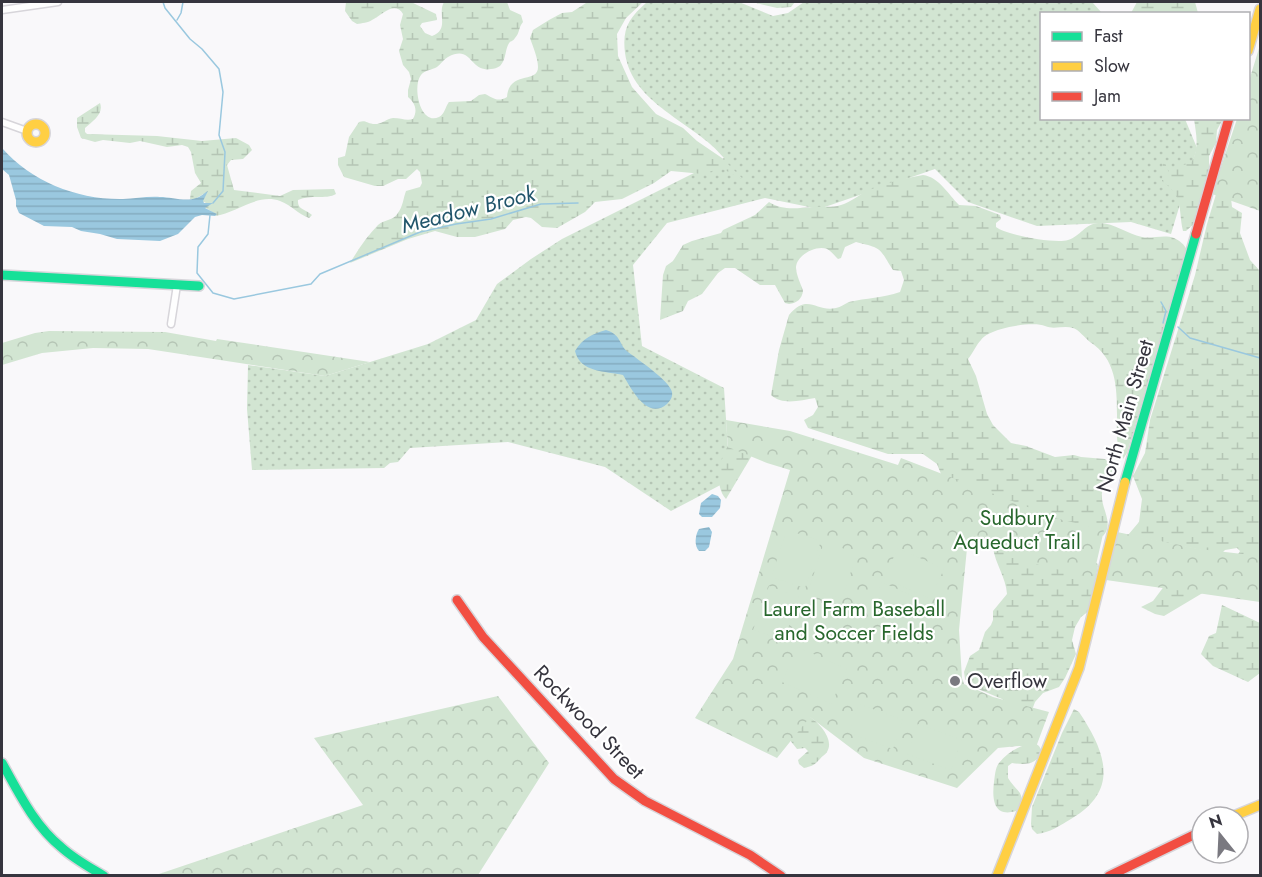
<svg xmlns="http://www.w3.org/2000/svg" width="1262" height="877" viewBox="0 0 1262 877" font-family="Jost,sans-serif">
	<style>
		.grass { fill: url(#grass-dots) }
		.wetland { fill: url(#wetland-marsh) }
		.park { fill: url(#park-crowns) }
		.pitch { fill: #d2e5d2 }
		.water { fill: url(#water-rules) }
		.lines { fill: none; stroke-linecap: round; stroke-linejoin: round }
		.stream { stroke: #9ac8df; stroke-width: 1.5 }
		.street-casing { stroke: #d7d5da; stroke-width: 9 }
		.fast-casing { stroke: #d7d5da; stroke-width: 12 }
		.slow-casing { stroke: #d7d5da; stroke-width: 12 }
		.jam-casing { stroke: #d7d5da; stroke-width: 12 }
		.street { stroke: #fefefe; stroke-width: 6 }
		.fast { stroke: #16e098; stroke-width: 9 }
		.slow { stroke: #ffcf43; stroke-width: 9 }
		.jam { stroke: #f24e42; stroke-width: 9 }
		.poi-dot { fill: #7a7980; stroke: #fff; stroke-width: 2 }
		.labels { text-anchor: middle; stroke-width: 4.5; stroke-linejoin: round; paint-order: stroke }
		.street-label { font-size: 21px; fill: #36353e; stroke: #fff }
		.park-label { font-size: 21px; fill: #28672d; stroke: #fff }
		.poi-label { font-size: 21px; fill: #36353e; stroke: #fff; text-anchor: start }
		.water-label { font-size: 22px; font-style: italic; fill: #21556b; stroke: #fff }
	</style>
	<defs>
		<pattern id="grass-dots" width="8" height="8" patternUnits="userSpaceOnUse" patternTransform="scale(1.5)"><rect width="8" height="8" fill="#d2e5d2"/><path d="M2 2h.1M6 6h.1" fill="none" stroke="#b5c5b5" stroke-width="1.8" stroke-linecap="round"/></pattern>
		<pattern id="wetland-marsh" width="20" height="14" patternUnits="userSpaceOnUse" patternTransform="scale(1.5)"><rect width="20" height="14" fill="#d2e5d2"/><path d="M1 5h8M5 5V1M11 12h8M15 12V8" fill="none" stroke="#b5c5b5"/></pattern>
		<pattern id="park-crowns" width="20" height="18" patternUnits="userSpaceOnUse" patternTransform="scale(1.5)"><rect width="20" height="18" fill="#d2e5d2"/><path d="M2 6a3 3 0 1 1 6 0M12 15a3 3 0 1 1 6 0" fill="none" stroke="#b5c5b5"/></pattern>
		<pattern id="water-rules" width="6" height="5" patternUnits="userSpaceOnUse" patternTransform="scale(1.5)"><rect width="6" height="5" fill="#9ac8df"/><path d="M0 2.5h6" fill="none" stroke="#85acc0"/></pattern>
	</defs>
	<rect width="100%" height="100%" fill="#f9f8fa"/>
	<!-- grass -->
	<path class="grass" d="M 647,2 L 739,2 L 773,16 L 788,13 L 804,2 L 1092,2 L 1102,13 L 1042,14 L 1042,118 L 1185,119 L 1197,148 L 1171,234 L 1131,222 L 1037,226 L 968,202 L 935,169 L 819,209 L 765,198 L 667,223 L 633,265 L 642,346 L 724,388 L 730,480 L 671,511 L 605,467 L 508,442 L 410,448 L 398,462 L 390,463 L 384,468 L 252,470 L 247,409 L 248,365 L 325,376 L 428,344 L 476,320 L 497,284 L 531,259 L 562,239 L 724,158 C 695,122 632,105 625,53 C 622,28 629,18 647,2 Z"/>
	<!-- wetland -->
	<g class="wetland">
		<path d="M 346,2 L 411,2 L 436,14 L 437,20 L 422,23 L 420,26 L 425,33 L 432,36 C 450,29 437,14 444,2 L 507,2 L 510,10 L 521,15 L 523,22 C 518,28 520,33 515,38 C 512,43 511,39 508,45 C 505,51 506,60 500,66 C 497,68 494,69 491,69 C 469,73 473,44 448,57 C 444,59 441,64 437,67 C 432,70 425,70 421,75 C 412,86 420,126 439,117 C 445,114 445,107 449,102 L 471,101 L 479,95 L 485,94 C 492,97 497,103 507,97 C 509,70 538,84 538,67 C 538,58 533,47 530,38 L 533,30 L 549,20 L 562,13 L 572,12 L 586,3 L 643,2 L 626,18 L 617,34 L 618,56 L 632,87 L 656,114 L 683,128 L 697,141 L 722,158 L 744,180 L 721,168 L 703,174 L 671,171 L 654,183 L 622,199 L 595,202 L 585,212 L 557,228 L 542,227 L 531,218 L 526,217 L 513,220 L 505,229 L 475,237 L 457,237 L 435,231 L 408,239 L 350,263 C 358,250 367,236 378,225 C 385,219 393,221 398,213 C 403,206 403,199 406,191 L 420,187 L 422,183 L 420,172 L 417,169 L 406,179 L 398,179 L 383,186 L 375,186 L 344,177 L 338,165 L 338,158 L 345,156 L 349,137 L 359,122 C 366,120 366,123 373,124 C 381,125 386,119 393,118 C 401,118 406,121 413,119 C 418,110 415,103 408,97 L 408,90 L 411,79 L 409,72 L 403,65 L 399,51 L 403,39 L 400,25 L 403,14 C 395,0 382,15 372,20 C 368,23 362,23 357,24 L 352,21 L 345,11 Z"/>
		<path d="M 752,2 L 795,2 L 791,7 L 777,8 Z"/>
		<path d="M 1137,2 L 1195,2 L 1198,13 L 1131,13 Z"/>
		<path d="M 100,103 C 104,114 93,121 85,128 L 85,132 L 87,134 L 157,136 L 202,141 L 236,138 L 249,145 L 252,150 L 243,159 L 231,160 L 227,165 L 234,190 L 280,196 L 293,190 L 334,189 L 336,194 C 325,200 311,194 298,200 C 297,210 306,209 312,215 L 309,218 C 298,214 291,205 280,201 C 257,193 237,213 215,216 L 216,214 L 204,207 L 208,204 L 202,201 L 207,192 L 195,199 L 190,199 L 191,191 L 201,183 L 195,173 L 191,152 L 188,147 L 182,145 L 167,147 L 140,141 L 130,143 L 103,140 L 95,142 L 81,138 L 77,127 L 77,118 Z"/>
		<path d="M 1194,119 L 1223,119 L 1217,130 L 1216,143 L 1209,156 L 1209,174 L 1195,223 L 1186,231 L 1183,231 C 1178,208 1184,197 1162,181 L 1163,164 L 1165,163 L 1169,173 L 1172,174 L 1179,166 L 1191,163 C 1200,149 1196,134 1194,119 Z"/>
		<path d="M 923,175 C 939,177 948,194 959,205 L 976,206 L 1000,215 L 1001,219 L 996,223 L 996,227 C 1006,235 1055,244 1068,240 C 1081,236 1084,224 1099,223 C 1115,223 1127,234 1142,237 C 1152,239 1164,234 1174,238 C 1180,241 1184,244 1187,250 L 1127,453 L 1123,459 C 1115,446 1117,429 1117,415 C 1117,386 1116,359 1090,342 C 1085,338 1078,329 1073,328 C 1064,325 1054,330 1045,326 C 1033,321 989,328 981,340 C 976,345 973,353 968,359 L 976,376 L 987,414 L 993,425 L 1011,443 L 1026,446 L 1055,457 L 1074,455 L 1081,457 L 1105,459 L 1112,466 L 1112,472 C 1107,479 1103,484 1102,493 C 1100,508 1115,523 1103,536 L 943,479 L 937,464 L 923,454 L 888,454 L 808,428 L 804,420 L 813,415 L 818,407 L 815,398 C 801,400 783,406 771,395 L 779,350 L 789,315 C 808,292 817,313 836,308 C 841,307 844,304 849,302 C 866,298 883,298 900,292 L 904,280 L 901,271 L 893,270 C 878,247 884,249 856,242 L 845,247 L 841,258 L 838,259 C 835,256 831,251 827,249 C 816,245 797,255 796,267 C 796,275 801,284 803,291 C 802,299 797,303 789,304 L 785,303 L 775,285 L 760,285 L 735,268 L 725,268 L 718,273 L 702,294 L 688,301 L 683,311 L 660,320 L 663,275 L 666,266 L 673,261 L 683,245 L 692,241 L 721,233 L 723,230 L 755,215 L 769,202 C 783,211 797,208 813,207 C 822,206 831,208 841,205 C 851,202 860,194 869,190 C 886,183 904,178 923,175 Z"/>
		<path d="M 1217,191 L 1231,198 L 1232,207 L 1242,213 L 1240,233 L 1250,260 L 1260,271 L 1260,567 L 1237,556 L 1240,551 L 1237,548 L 1225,550 L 1221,554 L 1128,535 L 1139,522 L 1142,499 L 1133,476 L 1145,453 L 1150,420 L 1195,275 L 1207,224 Z"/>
		<path d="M 730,443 L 754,452 L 726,499 C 713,485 720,457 730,443 Z"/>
		<path d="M 993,547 L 1097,563 L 1098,566 L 1089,611 L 1081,617 L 1075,627 L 1072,640 L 1076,654 L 1065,678 L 1059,687 L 1043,693 L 1035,702 L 1032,710 L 1010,705 L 1002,699 L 971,686 L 965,679 L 964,672 L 970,656 L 979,650 L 985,632 L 991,625 L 993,620 L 993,611 L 1007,594 C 1006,577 995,564 993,547 Z"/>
		<path d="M 1165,585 L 1211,588 L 1164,616 L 1155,614 L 1141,607 L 1153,601 Z"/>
		<path d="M 1222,605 L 1260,623 L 1260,673 L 1248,682 L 1213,666 L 1201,654 L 1209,636 L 1216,633 Z"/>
		<path d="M 1074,709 L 1079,712 C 1105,751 1121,790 1071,819 C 1061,825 1049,833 1037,834 L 1032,829 L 1031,824 L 1032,807 L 1062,733 Z"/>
		<path d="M 809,716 C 818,722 835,739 827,752 C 825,755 822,756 820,759 C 814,765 813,766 804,768 L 799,764 L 798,760 L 808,751 L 805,748 L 797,749 L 789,739 Z"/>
		<path d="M 1035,743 L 1039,746 L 1042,751 C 1037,765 1025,765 1012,763 L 1008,766 L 1008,778 C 1016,792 1029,793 1016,811 C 993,818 992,798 994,782 C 995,776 995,768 999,763 C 1008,752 1019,745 1035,743 Z"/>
	</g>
	<!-- park -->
	<g class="park">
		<path d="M 1260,45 L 1260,211 L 1212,194 L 1237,119 L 1248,118 L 1249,81 Z"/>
		<path d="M 49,331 L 165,332 L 216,341 L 217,339 L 370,362 L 325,376 L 148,349 L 93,348 L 42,353 L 2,365 L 2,343 L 35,333 Z"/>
		<path d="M 726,420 L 790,431 L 898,465 L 901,458 L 1059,519 L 1104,530 L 1093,578 L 1031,563 L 968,538 L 959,630 L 962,678 L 964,684 L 993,697 L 1049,712 L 1036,747 L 1019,746 L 998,748 L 957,788 L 864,758 L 810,717 L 777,758 L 695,718 L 733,659 L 790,470 L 767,463 L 728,447 Z"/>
		<path d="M 1117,532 L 1199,549 L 1260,556 L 1260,602 L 1106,580 Z"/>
		<path d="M 498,696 L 549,763 L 478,875 L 156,875 L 363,805 L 314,738 Z"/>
	</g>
	<!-- pitch -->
	<g class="pitch">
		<path d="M 787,530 L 821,541 L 805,588 L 771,577 Z"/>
		<path d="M 824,542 L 857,553 L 842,599 L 809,589 Z"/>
		<path d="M 898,548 L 944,569 L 930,599 L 884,578 Z"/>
		<path d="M 882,582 L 928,603 L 914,635 L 867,614 Z"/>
		<path d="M 769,586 L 799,597 L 784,640 L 753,630 Z"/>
		<path d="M 805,599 L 836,609 L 821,653 L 791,643 Z"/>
		<path d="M 798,647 L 847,669 L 831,704 L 782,682 Z"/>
		<path d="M 859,704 L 903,720 L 893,749 L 849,733 Z"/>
		<path d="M 918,724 L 962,740 L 951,770 L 907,754 Z"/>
	</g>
	<!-- water -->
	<g class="water">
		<path d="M 2,148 C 32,182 78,200 123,199 C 135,199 147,196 160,197 C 171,197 186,202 196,198 C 201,197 204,193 208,191 L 203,201 L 204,203 L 213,203 L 205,208 L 217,214 L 215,216 L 202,215 L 195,217 L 178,234 L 160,241 L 117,239 L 100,234 L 81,231 L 72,227 L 44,226 L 19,213 L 16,206 L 16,200 L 9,175 L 2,169 Z"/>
		<path d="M 606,330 C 622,335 618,344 628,352 C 637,359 670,381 672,392 C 673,397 670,401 667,404 C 647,421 631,388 623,375 C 606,371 580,373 575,351 C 583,338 592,334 606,330 Z"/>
		<path d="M 712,494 L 718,496 L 721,500 L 720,508 L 712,517 L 702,517 L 699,514 L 701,503 Z"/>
		<path d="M 709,527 L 712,532 L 709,547 L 705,551 L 699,551 C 694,546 695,535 699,529 Z"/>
	</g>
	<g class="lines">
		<!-- stream -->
		<g class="stream">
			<path d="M 163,2 L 165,8 L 190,39 L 202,49 L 219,69 L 223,92 L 219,135 L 225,152 L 223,191 L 213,203"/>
			<path d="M 177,20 L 181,13 L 183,2"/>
			<path d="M 210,215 L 208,234 L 198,247 L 197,273 L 213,293 L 234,299 L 311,284 L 320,274 L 420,232 L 456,224 L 491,219 L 541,204 L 578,203"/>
			<path d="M 1161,302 L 1166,311 L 1163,323"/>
			<path d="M 1178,327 L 1190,338 L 1260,358"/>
		</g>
		<!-- street casing -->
		<g class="street-casing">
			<g id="street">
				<path d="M 2,10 L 58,2"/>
				<path d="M 2,122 L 27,131"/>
				<path d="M 171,324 L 177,285"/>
			</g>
		</g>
		<!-- fast casing -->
		<g class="fast-casing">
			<g id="fast">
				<path d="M 2,275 L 199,286"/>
				<path d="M 1125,482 L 1196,234"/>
				<path d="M 2,763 C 19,793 34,825 61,847 C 74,859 89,867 104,876"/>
			</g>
		</g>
		<!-- slow casing -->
		<g class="slow-casing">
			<g id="slow">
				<path d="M 1248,51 L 1260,9"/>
				<circle cx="36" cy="133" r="9"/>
				<path d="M 1231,817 L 1260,805"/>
				<path d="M 997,876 L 1079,668 L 1125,482"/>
			</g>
		</g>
		<!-- jam casing -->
		<g class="jam-casing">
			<g id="jam">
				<path d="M 1196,234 L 1229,118"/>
				<path d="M 457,600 L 483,637 L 614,779 L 645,801 L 750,855 L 781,876"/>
				<path d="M 1109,876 L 1202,831"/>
			</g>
		</g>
		<!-- street -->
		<use href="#street" class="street"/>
		<!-- fast -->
		<use href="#fast" class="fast"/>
		<!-- slow -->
		<use href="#slow" class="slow"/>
		<!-- jam -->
		<use href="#jam" class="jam"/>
	</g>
	<!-- markers -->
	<circle class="poi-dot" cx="955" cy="681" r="6"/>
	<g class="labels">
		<!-- street labels -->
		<g class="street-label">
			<text transform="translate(1125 416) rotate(-74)" y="7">North Main Street</text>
			<text transform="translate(589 722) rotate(46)" y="7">Rockwood Street</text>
		</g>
		<!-- park labels -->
		<g class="park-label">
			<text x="1017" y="525">Sudbury<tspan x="1017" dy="24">Aqueduct Trail</tspan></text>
			<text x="854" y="616">Laurel Farm Baseball<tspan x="854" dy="24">and Soccer Fields</tspan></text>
		</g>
		<!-- poi labels -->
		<g class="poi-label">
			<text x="967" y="688">Overflow</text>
		</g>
		<!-- water labels -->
		<g class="water-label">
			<text transform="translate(468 209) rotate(-14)" y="8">Meadow Brook</text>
		</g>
	</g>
	<!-- border -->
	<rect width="1262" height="877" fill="none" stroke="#36353e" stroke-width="6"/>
	<!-- legend -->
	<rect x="1040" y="12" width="210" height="108" fill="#ffffff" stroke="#afaeb2" stroke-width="1.5"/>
	<rect x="1052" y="32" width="30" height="9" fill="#16e098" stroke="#afaeb2" stroke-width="1.5"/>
	<text x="1094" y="42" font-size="18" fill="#36353e">Fast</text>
	<rect x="1052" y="62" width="30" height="9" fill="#ffcf43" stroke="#afaeb2" stroke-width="1.5"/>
	<text x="1094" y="72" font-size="18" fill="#36353e">Slow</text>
	<rect x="1052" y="92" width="30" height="9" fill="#f24e42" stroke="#afaeb2" stroke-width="1.5"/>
	<text x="1094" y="102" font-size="18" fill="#36353e">Jam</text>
	<!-- north arrow -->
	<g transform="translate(1220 835) rotate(342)"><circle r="28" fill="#ffffff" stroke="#afaeb2" stroke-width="1.5"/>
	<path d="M0-4.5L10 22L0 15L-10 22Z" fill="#7a7980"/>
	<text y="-9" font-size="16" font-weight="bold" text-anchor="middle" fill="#36353e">N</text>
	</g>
</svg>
